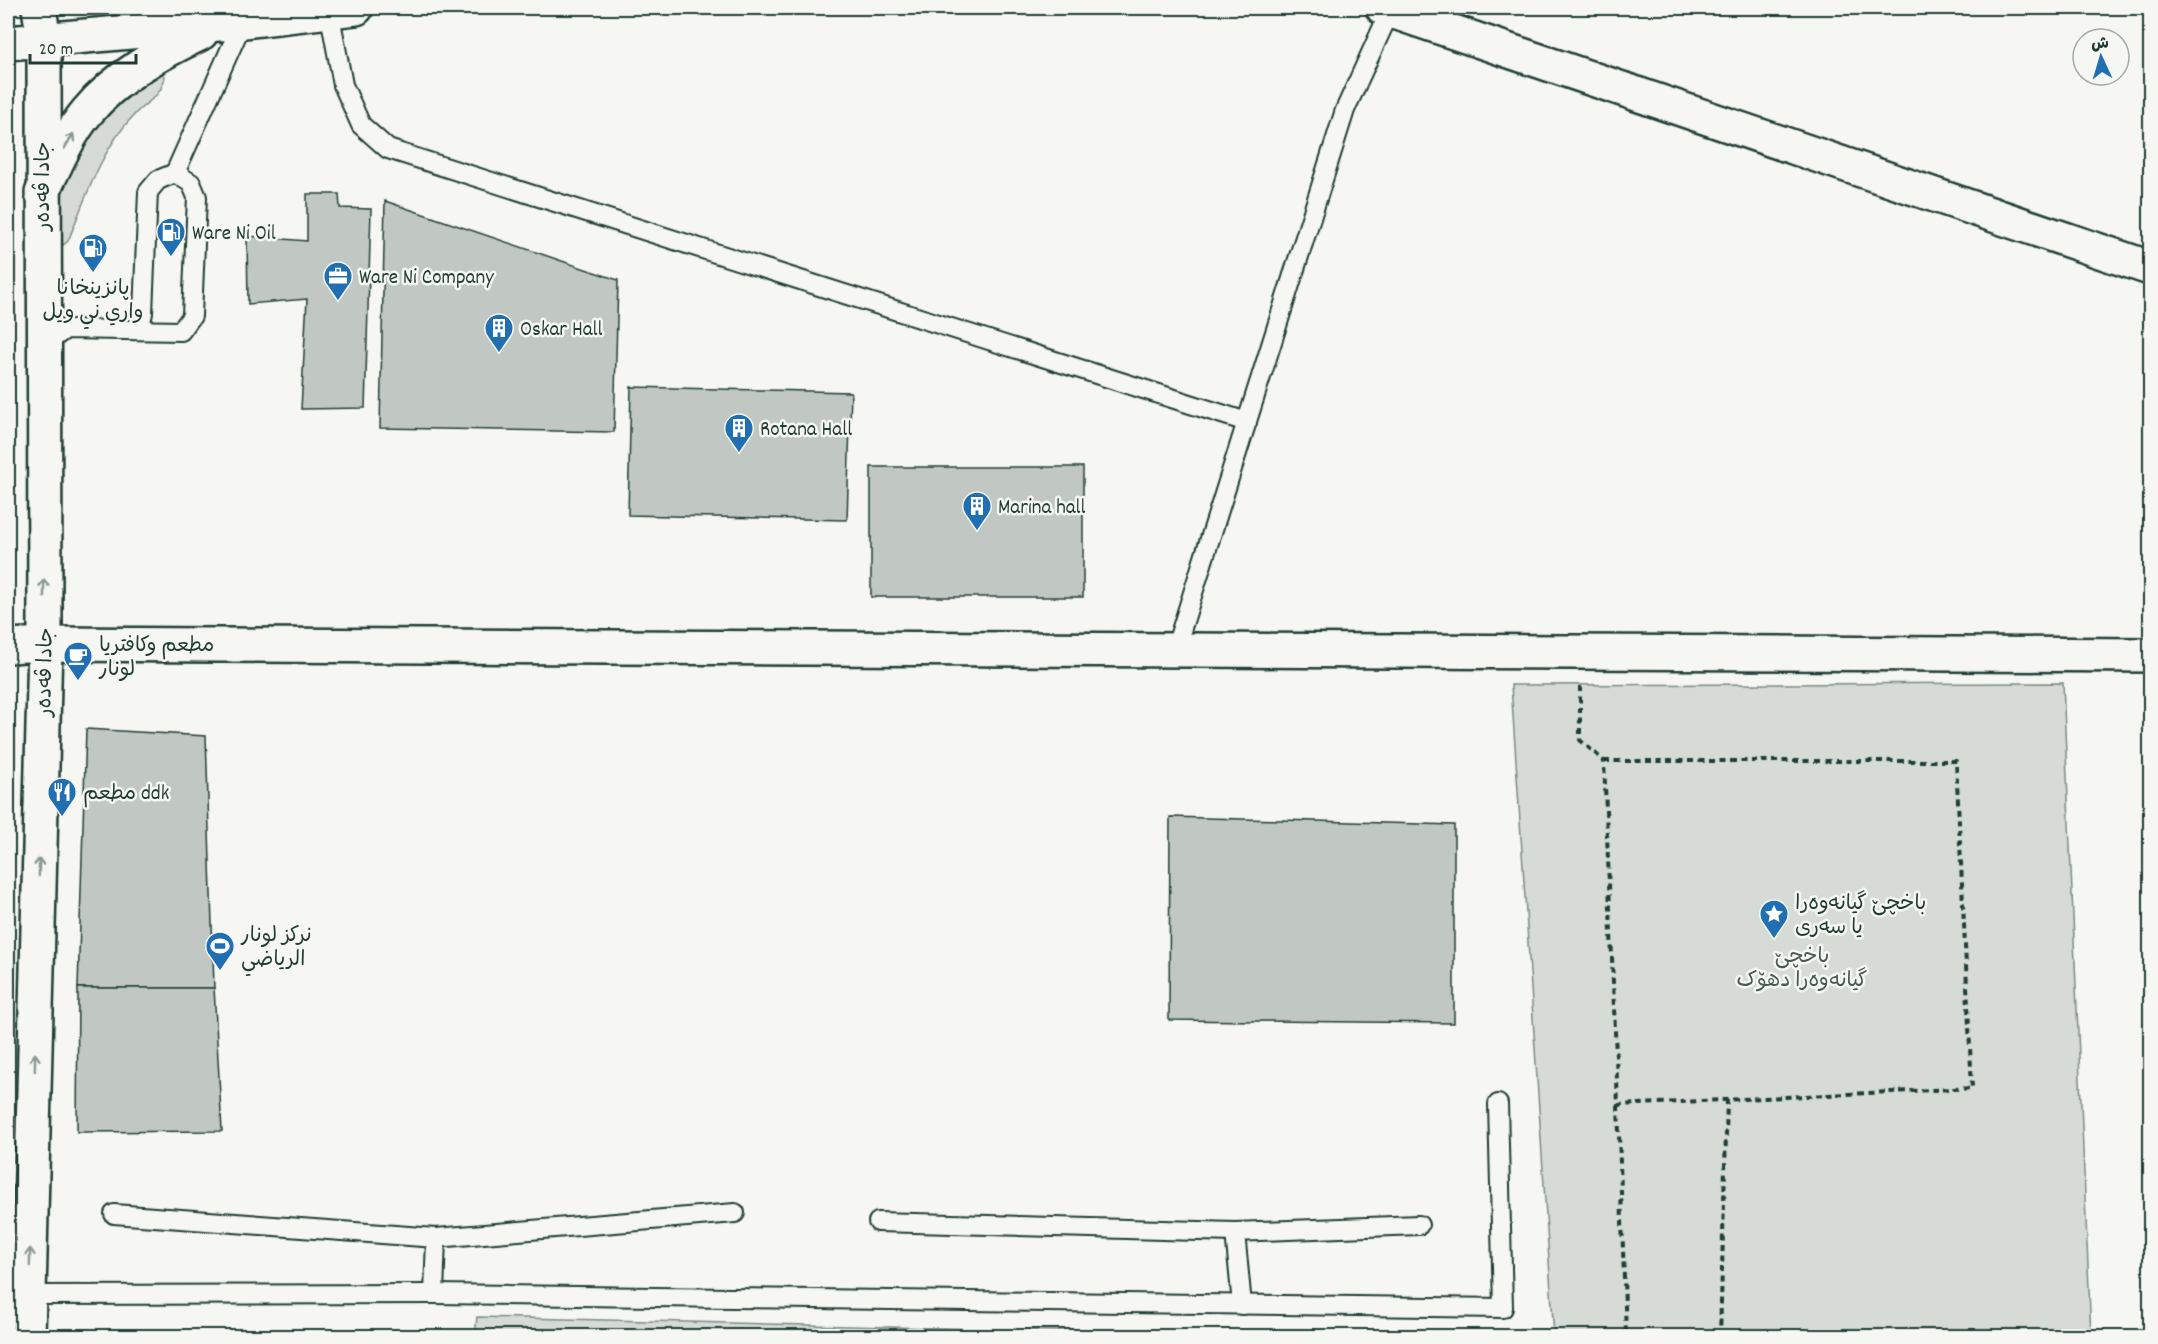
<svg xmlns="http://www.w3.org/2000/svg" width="2158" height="1344" viewBox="0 0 2158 1344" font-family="Dekko,'Playpen Sans Arabic',sans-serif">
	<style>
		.green { fill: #d6dbd6; stroke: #7a8c85; stroke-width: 1.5 }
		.building { fill: #c1c8c3; stroke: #1f3d34; stroke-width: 1.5 }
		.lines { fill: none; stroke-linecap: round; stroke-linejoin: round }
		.service-casing { stroke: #1f3d34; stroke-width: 22 }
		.minor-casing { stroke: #1f3d34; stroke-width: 38 }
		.tertiary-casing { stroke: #1f3d34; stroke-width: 38 }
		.primary-casing { stroke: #1f3d34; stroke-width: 38 }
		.path { stroke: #1f3d34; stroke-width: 4; stroke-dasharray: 6 4.5; stroke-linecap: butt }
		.service { stroke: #f6f6f2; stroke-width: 18 }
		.minor { stroke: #f6f6f2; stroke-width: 33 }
		.tertiary { stroke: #f6f6f2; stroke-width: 33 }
		.primary { stroke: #f6f6f2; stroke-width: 33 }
		.oneway { stroke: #8a9a93 }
		.labels { text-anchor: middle; stroke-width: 5; stroke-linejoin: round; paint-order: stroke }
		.street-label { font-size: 21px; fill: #1f3d34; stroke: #f6f6f2 }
		.poi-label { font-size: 21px; fill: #1f3d34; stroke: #f6f6f2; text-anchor: start }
		.park-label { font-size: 21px; fill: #445d54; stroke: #f6f6f2 }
	</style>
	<rect width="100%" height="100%" fill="#f6f6f2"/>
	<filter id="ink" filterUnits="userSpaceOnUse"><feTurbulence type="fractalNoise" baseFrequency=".0167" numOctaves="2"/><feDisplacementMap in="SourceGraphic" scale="12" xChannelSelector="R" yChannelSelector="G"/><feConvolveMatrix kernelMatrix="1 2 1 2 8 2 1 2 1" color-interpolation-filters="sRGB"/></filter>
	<g filter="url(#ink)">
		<!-- green -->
		<g class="green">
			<path d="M 158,65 L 165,76 C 161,98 149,99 135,114 C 101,149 86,197 68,241 L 58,249 L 53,212 L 66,171 L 99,115 Z"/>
			<path d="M 2063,683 L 2091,1336 L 1554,1336 L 1511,685 Z"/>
			<path d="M 477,1317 L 1270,1336 L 475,1336 Z"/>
		</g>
		<!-- building -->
		<g class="building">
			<path d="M 307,194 L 339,194 L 340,208 L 371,209 L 365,408 L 301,409 L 307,299 L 248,304 L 247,236 L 307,241 Z"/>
			<path d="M 385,201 L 618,280 L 614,432 L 380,428 Z"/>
			<path d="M 631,387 L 851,392 L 847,520 L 628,515 Z"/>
			<rect x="871" y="467" width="212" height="130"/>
			<path d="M 86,729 L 206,736 L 214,988 L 78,988 Z"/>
			<path d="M 1170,817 L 1454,825 L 1454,1023 L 1169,1020 Z"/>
			<path d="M 78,988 L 214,988 L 222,1131 L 77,1132 Z"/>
		</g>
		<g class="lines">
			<!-- service casing -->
			<g class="service-casing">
				<g id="service">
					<path d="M 329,10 L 343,85 L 361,125 L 388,149 L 1247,422"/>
					<path d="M 133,330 L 141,322 L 143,313 L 148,192 L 158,180 L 175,173"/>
					<path d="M 44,349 L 49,341 L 66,329 L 181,331 L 192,316 L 197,197 L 191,183 L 175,173 L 243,21"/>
					<path d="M 1175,650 L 1345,110 L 1391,9"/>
					<path d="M 114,1214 L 436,1238 L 735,1213"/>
					<path d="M 878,1222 L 1235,1232 L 1419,1225"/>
					<path d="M 1235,1232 L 1242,1305"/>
					<path d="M 434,1294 L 436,1238"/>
					<path d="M 29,1295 L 434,1294 L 1503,1308 L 1498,1104"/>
				</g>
			</g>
			<!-- minor casing -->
			<g class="minor-casing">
				<g id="minor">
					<path d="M 1383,8 L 2150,268"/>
					<path d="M 8,646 L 45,644 L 2150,655"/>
				</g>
			</g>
			<!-- tertiary casing -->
			<g class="tertiary-casing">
				<path id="tertiary" d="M 28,1336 L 45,644 L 44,40 L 39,8"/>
			</g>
			<!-- primary casing -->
			<g class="primary-casing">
				<g id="primary">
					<path d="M 8,43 L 219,24 L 356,8"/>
					<path d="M 42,193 C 55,166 68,135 87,112 C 117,76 159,53 201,33"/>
				</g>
			</g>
			<!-- path -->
			<g class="path">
				<path d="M 1580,686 L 1580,740 L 1604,761"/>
				<path d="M 1604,761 L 1956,761 L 1972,1088 L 1618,1105 Z"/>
				<path d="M 1618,1105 L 1626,1336"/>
				<path d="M 553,1336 L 553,1334 L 595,1336"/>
				<path d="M 1720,1336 L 1727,1100"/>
			</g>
			<!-- service -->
			<use href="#service" class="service"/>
			<!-- minor -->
			<use href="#minor" class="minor"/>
			<!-- tertiary -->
			<use href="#tertiary" class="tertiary"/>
			<!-- primary -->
			<use href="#primary" class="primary"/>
		</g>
		<!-- one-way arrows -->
		<defs><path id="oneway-shaft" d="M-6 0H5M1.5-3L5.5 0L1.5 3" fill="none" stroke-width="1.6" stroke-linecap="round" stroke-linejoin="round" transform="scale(1.5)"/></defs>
		<g class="oneway">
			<use href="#oneway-shaft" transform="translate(69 141) rotate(-59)"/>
			<use href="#oneway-shaft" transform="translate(44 588) rotate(-90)"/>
			<use href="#oneway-shaft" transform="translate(39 867) rotate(-89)"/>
			<use href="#oneway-shaft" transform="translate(35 1062) rotate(-89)"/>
			<use href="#oneway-shaft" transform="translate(30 1257) rotate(-89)"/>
		</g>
	</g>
	<!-- icons -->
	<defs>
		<g id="fuel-pin" transform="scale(1.5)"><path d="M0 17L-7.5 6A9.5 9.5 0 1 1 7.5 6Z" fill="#1f6fb2" stroke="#f6f6f2"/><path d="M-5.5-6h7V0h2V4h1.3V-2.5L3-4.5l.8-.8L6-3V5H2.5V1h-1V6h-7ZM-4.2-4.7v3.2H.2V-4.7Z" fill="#fff"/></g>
		<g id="office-pin" transform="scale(1.5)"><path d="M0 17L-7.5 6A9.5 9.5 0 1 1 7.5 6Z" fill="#1f6fb2" stroke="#f6f6f2"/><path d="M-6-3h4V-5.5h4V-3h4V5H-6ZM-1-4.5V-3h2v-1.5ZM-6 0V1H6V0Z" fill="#fff"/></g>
		<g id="building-pin" transform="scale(1.5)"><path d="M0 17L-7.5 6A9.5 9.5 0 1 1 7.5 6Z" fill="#1f6fb2" stroke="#f6f6f2"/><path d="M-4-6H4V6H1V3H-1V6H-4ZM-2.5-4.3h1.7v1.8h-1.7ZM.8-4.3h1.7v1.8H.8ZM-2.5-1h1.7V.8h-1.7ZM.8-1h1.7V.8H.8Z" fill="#fff"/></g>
		<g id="cafe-pin" transform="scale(1.5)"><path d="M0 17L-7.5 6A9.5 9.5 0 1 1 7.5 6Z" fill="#1f6fb2" stroke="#f6f6f2"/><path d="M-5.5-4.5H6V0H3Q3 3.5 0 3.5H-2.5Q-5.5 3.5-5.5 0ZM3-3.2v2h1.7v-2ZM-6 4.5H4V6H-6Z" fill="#fff"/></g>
		<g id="restaurant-pin" transform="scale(1.5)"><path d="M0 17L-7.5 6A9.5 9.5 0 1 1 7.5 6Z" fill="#1f6fb2" stroke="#f6f6f2"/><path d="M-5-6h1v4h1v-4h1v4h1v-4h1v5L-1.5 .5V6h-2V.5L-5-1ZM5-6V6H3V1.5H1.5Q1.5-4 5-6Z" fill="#fff"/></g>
		<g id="sight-pin" transform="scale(1.5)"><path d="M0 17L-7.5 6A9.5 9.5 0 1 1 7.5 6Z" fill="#1f6fb2" stroke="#f6f6f2"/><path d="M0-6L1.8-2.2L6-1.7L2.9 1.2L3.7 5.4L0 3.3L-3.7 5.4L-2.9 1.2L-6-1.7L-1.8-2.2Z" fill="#fff"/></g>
		<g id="stadium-pin" transform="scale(1.5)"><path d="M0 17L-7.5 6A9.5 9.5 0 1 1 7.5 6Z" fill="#1f6fb2" stroke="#f6f6f2"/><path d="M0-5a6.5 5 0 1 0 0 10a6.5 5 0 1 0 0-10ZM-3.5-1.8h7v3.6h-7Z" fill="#fff"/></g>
	</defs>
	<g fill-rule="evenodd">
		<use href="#fuel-pin" x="171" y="232"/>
		<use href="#fuel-pin" x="93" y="248"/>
		<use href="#office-pin" x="338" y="276"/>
		<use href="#building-pin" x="499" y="328"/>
		<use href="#building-pin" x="739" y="428"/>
		<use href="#building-pin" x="977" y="506"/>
		<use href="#cafe-pin" x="78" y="656"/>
		<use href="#restaurant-pin" x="62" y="792"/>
		<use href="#sight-pin" x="1774" y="914"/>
		<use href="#stadium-pin" x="220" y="946"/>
	</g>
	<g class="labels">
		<!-- street labels -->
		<g class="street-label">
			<text transform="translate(42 186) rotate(-90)" y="7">جادا ڤەدەر</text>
			<text transform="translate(44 672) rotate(-89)" y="7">جادا ڤەدەر</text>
		</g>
		<!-- poi labels -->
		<g class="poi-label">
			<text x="192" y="239">Ware Ni Oil</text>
			<text x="359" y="283">Ware Ni Company</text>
			<text x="93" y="294" text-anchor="middle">پانزينخانا<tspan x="93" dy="24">واري ني ويل</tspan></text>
			<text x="520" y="335">Oskar Hall</text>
			<text x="760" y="435">Rotana Hall</text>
			<text x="998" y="513">Marina hall</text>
			<text x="99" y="651">مطعم وكافتريا<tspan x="99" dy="24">لونار</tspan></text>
			<text x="83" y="799">مطعم ddk</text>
			<text x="1795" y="909">باخچێ گیانەوەرا<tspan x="1795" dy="24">یا سەری</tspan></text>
			<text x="241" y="941">نركز لونار<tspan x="241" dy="24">الرياضي</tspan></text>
		</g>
		<!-- park labels -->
		<g class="park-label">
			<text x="1802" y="962">باخچێ<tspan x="1802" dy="24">گیانه‌وه‌را دهۆک</tspan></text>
		</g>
	</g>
	<!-- margin -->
	<rect width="2158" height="1344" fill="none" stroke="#f6f6f2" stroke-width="30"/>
	<rect x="15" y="15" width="2128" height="1314" fill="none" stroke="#1f3d34" stroke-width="2" filter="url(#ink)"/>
	<!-- north arrow -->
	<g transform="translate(2101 57) rotate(356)"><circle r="28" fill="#f6f6f2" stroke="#a0aca6" stroke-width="1.5"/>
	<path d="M0-4.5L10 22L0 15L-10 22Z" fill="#1f6fb2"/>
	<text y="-9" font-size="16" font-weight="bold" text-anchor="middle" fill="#1f3d34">ش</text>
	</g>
	<!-- scale -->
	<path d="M30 54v9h106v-9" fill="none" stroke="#1f3d34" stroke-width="3"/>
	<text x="39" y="54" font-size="18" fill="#1f3d34" stroke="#f6f6f2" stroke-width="4.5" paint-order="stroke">20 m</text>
</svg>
